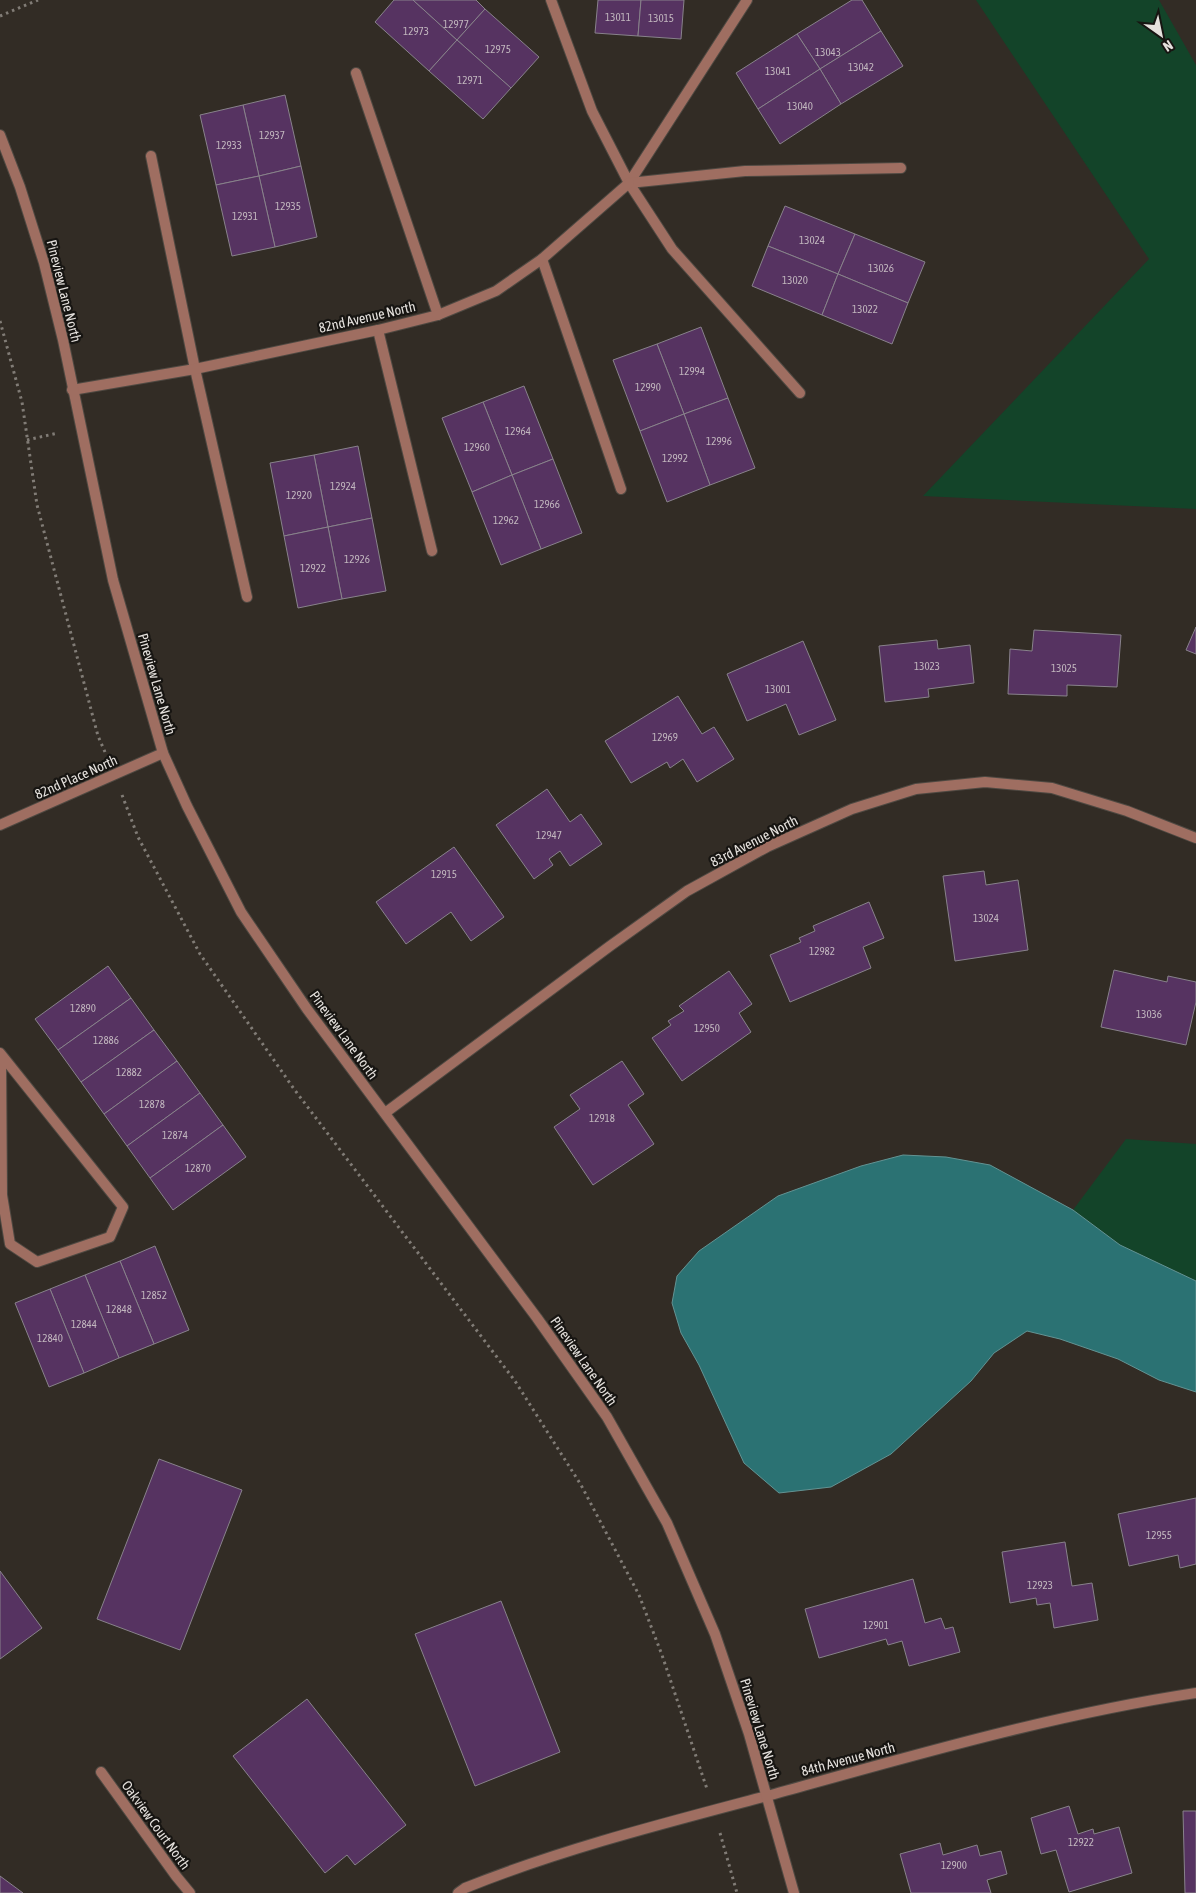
<svg xmlns="http://www.w3.org/2000/svg" width="1196" height="1893" viewBox="0 0 1196 1893" font-family="'Asap Condensed',sans-serif">
	<style>
		.green { fill: #134429 }
		.water { fill: #2b7273; stroke: #639393 }
		.building { fill: #563361; stroke: #88828b }
		.lines { fill: none; stroke-linecap: round; stroke-linejoin: round }
		.service-casing { stroke: #4f4942; stroke-width: 12 }
		.minor-casing { stroke: #4f4942; stroke-width: 12 }
		.tertiary-casing { stroke: #4f4942; stroke-width: 12 }
		.path { stroke: #817c76; stroke-width: 3; stroke-dasharray: 2.5 4; stroke-linecap: butt }
		.service { stroke: #9f6e61; stroke-width: 10 }
		.minor { stroke: #9f6e61; stroke-width: 10 }
		.tertiary { stroke: #9f6e61; stroke-width: 10 }
		.labels { text-anchor: middle; stroke-width: 4.5; stroke-linejoin: round; paint-order: stroke }
		.number-label { font-size: 11px; fill: #c1b6be }
		.street-label { font-size: 14px; fill: #e5e1dd; stroke: #171512 }
	</style>
	<rect width="100%" height="100%" fill="#322c25"/>
	<!-- green -->
	<g class="green">
		<path d="M 976,0 L 1159,0 L 1196,65 L 1196,509 L 923,496 L 1149,259 Z"/>
		<path d="M 1126,1139 L 1196,1144 L 1196,1281 L 1120,1245 L 1073,1210 Z"/>
	</g>
	<!-- water -->
	<path class="water" d="M 903,1155 L 946,1157 L 990,1165 L 1073,1210 L 1120,1245 L 1196,1281 L 1196,1392 L 1159,1380 L 1118,1359 L 1060,1339 L 1027,1331 L 994,1353 L 971,1381 L 891,1454 L 831,1487 L 779,1493 L 744,1463 L 699,1365 L 681,1333 L 672,1303 L 677,1276 L 699,1251 L 778,1196 L 861,1166 Z"/>
	<!-- building -->
	<g class="building">
		<path d="M 394,0 L 413,0 L 457,40 L 429,71 L 375,22 Z"/>
		<path d="M 413,0 L 476,0 L 485,9 L 457,40 Z"/>
		<path d="M 598,0 L 641,0 L 638,36 L 595,33 Z"/>
		<path d="M 641,0 L 684,0 L 681,39 L 638,36 Z"/>
		<path d="M 852,0 L 862,0 L 881,31 L 820,69 L 797,34 Z"/>
		<path d="M 485,9 L 539,57 L 511,88 L 457,40 Z"/>
		<path d="M 881,31 L 903,66 L 841,104 L 820,69 Z"/>
		<path d="M 797,34 L 820,69 L 758,109 L 736,73 Z"/>
		<path d="M 457,40 L 511,88 L 483,119 L 429,71 Z"/>
		<path d="M 820,69 L 841,104 L 780,144 L 758,109 Z"/>
		<path d="M 285,95 L 301,166 L 259,176 L 243,105 Z"/>
		<path d="M 243,105 L 259,176 L 216,185 L 200,115 Z"/>
		<path d="M 301,166 L 317,237 L 275,247 L 259,176 Z"/>
		<path d="M 259,176 L 275,247 L 232,256 L 216,185 Z"/>
		<path d="M 785,206 L 855,234 L 838,274 L 768,246 Z"/>
		<path d="M 855,234 L 925,262 L 908,303 L 838,274 Z"/>
		<path d="M 768,246 L 838,274 L 822,315 L 752,286 Z"/>
		<path d="M 838,274 L 908,303 L 892,344 L 822,315 Z"/>
		<path d="M 701,327 L 728,398 L 684,414 L 657,344 Z"/>
		<path d="M 657,344 L 684,414 L 640,431 L 613,360 Z"/>
		<path d="M 524,386 L 553,459 L 512,475 L 483,402 Z"/>
		<path d="M 728,398 L 755,468 L 710,485 L 684,414 Z"/>
		<path d="M 483,402 L 512,475 L 472,492 L 442,418 Z"/>
		<path d="M 684,414 L 710,485 L 667,502 L 640,431 Z"/>
		<path d="M 358,446 L 372,518 L 328,527 L 314,455 Z"/>
		<path d="M 314,455 L 328,527 L 284,536 L 270,463 Z"/>
		<path d="M 553,459 L 582,533 L 541,549 L 512,475 Z"/>
		<path d="M 512,475 L 541,549 L 501,565 L 472,492 Z"/>
		<path d="M 372,518 L 386,591 L 342,599 L 328,527 Z"/>
		<path d="M 328,527 L 342,599 L 298,608 L 284,536 Z"/>
		<path d="M 1196,627 L 1196,654 L 1186,650 Z"/>
		<path d="M 1034,630 L 1121,635 L 1117,687 L 1067,685 L 1067,696 L 1008,694 L 1010,649 L 1032,651 Z"/>
		<path d="M 937,640 L 938,649 L 970,645 L 974,683 L 928,689 L 929,697 L 885,702 L 879,646 Z"/>
		<path d="M 803,641 L 836,720 L 799,735 L 786,704 L 747,721 L 727,674 Z"/>
		<path d="M 678,696 L 702,734 L 714,727 L 734,759 L 697,782 L 683,759 L 670,768 L 667,762 L 631,783 L 605,741 Z"/>
		<path d="M 547,789 L 570,822 L 581,814 L 602,844 L 570,866 L 560,851 L 549,859 L 553,865 L 534,879 L 496,825 Z"/>
		<path d="M 454,847 L 504,917 L 471,941 L 451,912 L 406,944 L 376,902 Z"/>
		<path d="M 984,871 L 986,885 L 1018,880 L 1028,950 L 955,961 L 943,876 Z"/>
		<path d="M 869,902 L 884,938 L 863,947 L 871,968 L 790,1002 L 770,955 L 801,942 L 799,938 L 815,931 L 813,926 Z"/>
		<path d="M 108,966 L 131,998 L 58,1050 L 35,1019 Z"/>
		<path d="M 1114,970 L 1167,982 L 1168,976 L 1196,982 L 1196,1002 L 1186,1045 L 1101,1027 Z"/>
		<path d="M 729,971 L 752,1004 L 739,1013 L 751,1032 L 682,1081 L 652,1038 L 671,1025 L 668,1021 L 684,1011 L 679,1006 Z"/>
		<path d="M 131,998 L 154,1030 L 81,1082 L 58,1050 Z"/>
		<path d="M 154,1030 L 177,1061 L 104,1114 L 81,1082 Z"/>
		<path d="M 177,1061 L 200,1093 L 127,1146 L 104,1114 Z"/>
		<path d="M 622,1061 L 644,1094 L 628,1105 L 654,1144 L 593,1185 L 554,1127 L 580,1109 L 570,1095 Z"/>
		<path d="M 200,1093 L 223,1125 L 150,1178 L 127,1146 Z"/>
		<path d="M 223,1125 L 246,1157 L 173,1210 L 150,1178 Z"/>
		<path d="M 155,1246 L 189,1330 L 154,1344 L 120,1261 Z"/>
		<path d="M 120,1261 L 154,1344 L 119,1358 L 85,1275 Z"/>
		<path d="M 85,1275 L 119,1358 L 84,1373 L 50,1289 Z"/>
		<path d="M 50,1289 L 84,1373 L 49,1387 L 15,1303 Z"/>
		<path d="M 159,1459 L 242,1490 L 180,1650 L 97,1619 Z"/>
		<path d="M 1196,1498 L 1196,1564 L 1180,1568 L 1178,1555 L 1129,1566 L 1118,1514 Z"/>
		<path d="M 1065,1542 L 1072,1586 L 1092,1583 L 1098,1620 L 1054,1628 L 1050,1603 L 1037,1605 L 1036,1598 L 1010,1603 L 1002,1552 Z"/>
		<path d="M 0,1571 L 42,1628 L 0,1659 Z"/>
		<path d="M 913,1579 L 925,1623 L 941,1618 L 945,1629 L 953,1627 L 960,1652 L 909,1666 L 902,1641 L 888,1645 L 886,1639 L 819,1658 L 805,1609 Z"/>
		<path d="M 501,1601 L 560,1752 L 475,1786 L 415,1634 Z"/>
		<path d="M 307,1699 L 406,1825 L 355,1865 L 347,1855 L 325,1873 L 233,1756 Z"/>
		<path d="M 1069,1806 L 1078,1834 L 1093,1829 L 1094,1834 L 1119,1827 L 1132,1873 L 1069,1892 L 1056,1850 L 1041,1854 L 1031,1818 Z"/>
		<path d="M 1183,1811 L 1196,1811 L 1196,1893 L 1185,1893 Z"/>
		<path d="M 940,1843 L 943,1855 L 977,1845 L 980,1856 L 1001,1851 L 1007,1874 L 987,1880 L 991,1893 L 911,1893 L 900,1854 Z"/>
		<path d="M 0,1876 L 23,1893 L 0,1893 Z"/>
	</g>
	<g class="lines">
		<!-- service casing -->
		<g class="service-casing">
			<g id="service">
				<path d="M 551,0 L 592,111 L 629,183 L 747,0"/>
				<path d="M 356,73 L 438,315"/>
				<path d="M 151,156 L 195,369 L 247,597"/>
				<path d="M 542,259 L 621,489"/>
				<path d="M 378,330 L 432,551"/>
				<path d="M 800,393 L 672,249 L 629,183 L 745,171 L 901,168"/>
				<path d="M 0,1053 L 123,1207 L 110,1237 L 37,1262 L 10,1244 L 2,1195 L 1,1056"/>
			</g>
		</g>
		<!-- minor casing -->
		<g class="minor-casing">
			<g id="minor">
				<path d="M 72,390 L 195,369 L 378,330 L 438,315 L 496,291 L 542,259 L 629,183"/>
				<path d="M 0,825 L 163,753"/>
				<path d="M 385,1113 L 610,946 L 687,891 L 767,847 L 852,809 L 916,789 L 985,782 L 1052,788 L 1127,811 L 1196,838"/>
				<path d="M 101,1772 L 176,1876 L 190,1893"/>
				<path d="M 458,1893 L 465,1888 C 562,1849 665,1823 767,1796 C 908,1757 1051,1715 1196,1693"/>
			</g>
		</g>
		<!-- tertiary casing -->
		<g class="tertiary-casing">
			<path id="tertiary" d="M 0,135 L 20,187 L 44,263 L 63,340 L 113,580 L 163,753 L 187,806 L 241,912 L 307,1009 L 537,1318 L 607,1417 L 667,1523 L 715,1634 L 749,1734 L 794,1893"/>
		</g>
		<!-- path -->
		<g class="path">
			<path d="M 0,16 L 38,0"/>
			<path d="M 0,321 L 22,402 L 37,505 L 98,736 L 105,752"/>
			<path d="M 27,440 L 58,433"/>
			<path d="M 122,795 L 138,837 L 200,954 L 294,1089 L 515,1381 L 581,1485 L 639,1595 L 662,1655 L 707,1789"/>
			<path d="M 720,1833 L 737,1893"/>
		</g>
		<!-- service -->
		<use href="#service" class="service"/>
		<!-- minor -->
		<use href="#minor" class="minor"/>
		<!-- tertiary -->
		<use href="#tertiary" class="tertiary"/>
	</g>
	<g class="labels">
		<!-- number labels -->
		<g class="number-label">
			<text x="618" y="21">13011</text>
			<text x="661" y="22">13015</text>
			<text x="456" y="28">12977</text>
			<text x="416" y="35">12973</text>
			<text x="498" y="53">12975</text>
			<text x="828" y="56">13043</text>
			<text x="861" y="71">13042</text>
			<text x="778" y="75">13041</text>
			<text x="470" y="84">12971</text>
			<text x="800" y="110">13040</text>
			<text x="272" y="139">12937</text>
			<text x="229" y="149">12933</text>
			<text x="288" y="210">12935</text>
			<text x="245" y="220">12931</text>
			<text x="812" y="244">13024</text>
			<text x="881" y="272">13026</text>
			<text x="795" y="284">13020</text>
			<text x="865" y="313">13022</text>
			<text x="692" y="375">12994</text>
			<text x="648" y="391">12990</text>
			<text x="518" y="435">12964</text>
			<text x="719" y="445">12996</text>
			<text x="477" y="451">12960</text>
			<text x="675" y="462">12992</text>
			<text x="343" y="490">12924</text>
			<text x="299" y="499">12920</text>
			<text x="547" y="508">12966</text>
			<text x="506" y="524">12962</text>
			<text x="357" y="563">12926</text>
			<text x="313" y="572">12922</text>
			<text x="927" y="670">13023</text>
			<text x="1064" y="672">13025</text>
			<text x="778" y="693">13001</text>
			<text x="665" y="741">12969</text>
			<text x="549" y="839">12947</text>
			<text x="444" y="878">12915</text>
			<text x="986" y="922">13024</text>
			<text x="822" y="955">12982</text>
			<text x="83" y="1012">12890</text>
			<text x="1149" y="1018">13036</text>
			<text x="707" y="1032">12950</text>
			<text x="106" y="1044">12886</text>
			<text x="129" y="1076">12882</text>
			<text x="152" y="1108">12878</text>
			<text x="602" y="1122">12918</text>
			<text x="175" y="1139">12874</text>
			<text x="198" y="1172">12870</text>
			<text x="154" y="1299">12852</text>
			<text x="119" y="1313">12848</text>
			<text x="84" y="1328">12844</text>
			<text x="50" y="1342">12840</text>
			<text x="1159" y="1539">12955</text>
			<text x="1040" y="1589">12923</text>
			<text x="876" y="1629">12901</text>
			<text x="1081" y="1846">12922</text>
			<text x="954" y="1869">12900</text>
		</g>
		<!-- street labels -->
		<g class="street-label">
			<text transform="translate(64 291) rotate(76)" y="5">Pineview Lane North</text>
			<text transform="translate(367 317) rotate(-13)" y="5">82nd Avenue North</text>
			<text transform="translate(157 684) rotate(74)" y="5">Pineview Lane North</text>
			<text transform="translate(76 777) rotate(-24)" y="5">82nd Place North</text>
			<text transform="translate(754 841) rotate(-27)" y="5">83rd Avenue North</text>
			<text transform="translate(344 1035) rotate(54)" y="5">Pineview Lane North</text>
			<text transform="translate(584 1361) rotate(55)" y="5">Pineview Lane North</text>
			<text transform="translate(760 1729) rotate(73)" y="5">Pineview Lane North</text>
			<text transform="translate(848 1759) rotate(-15)" y="5">84th Avenue North</text>
			<text transform="translate(156 1825) rotate(54)" y="5">Oakview Court North</text>
		</g>
	</g>
	<!-- north arrow -->
	<g transform="translate(1161 35) rotate(147)" stroke="#171512" stroke-width="4" paint-order="stroke">
	<path d="M0-4L9 19L0 12L-9 19Z" fill="#e5e1dd"/>
	<text y="-8" font-size="14" font-weight="bold" text-anchor="middle" fill="#e5e1dd">N</text>
	</g>
</svg>
